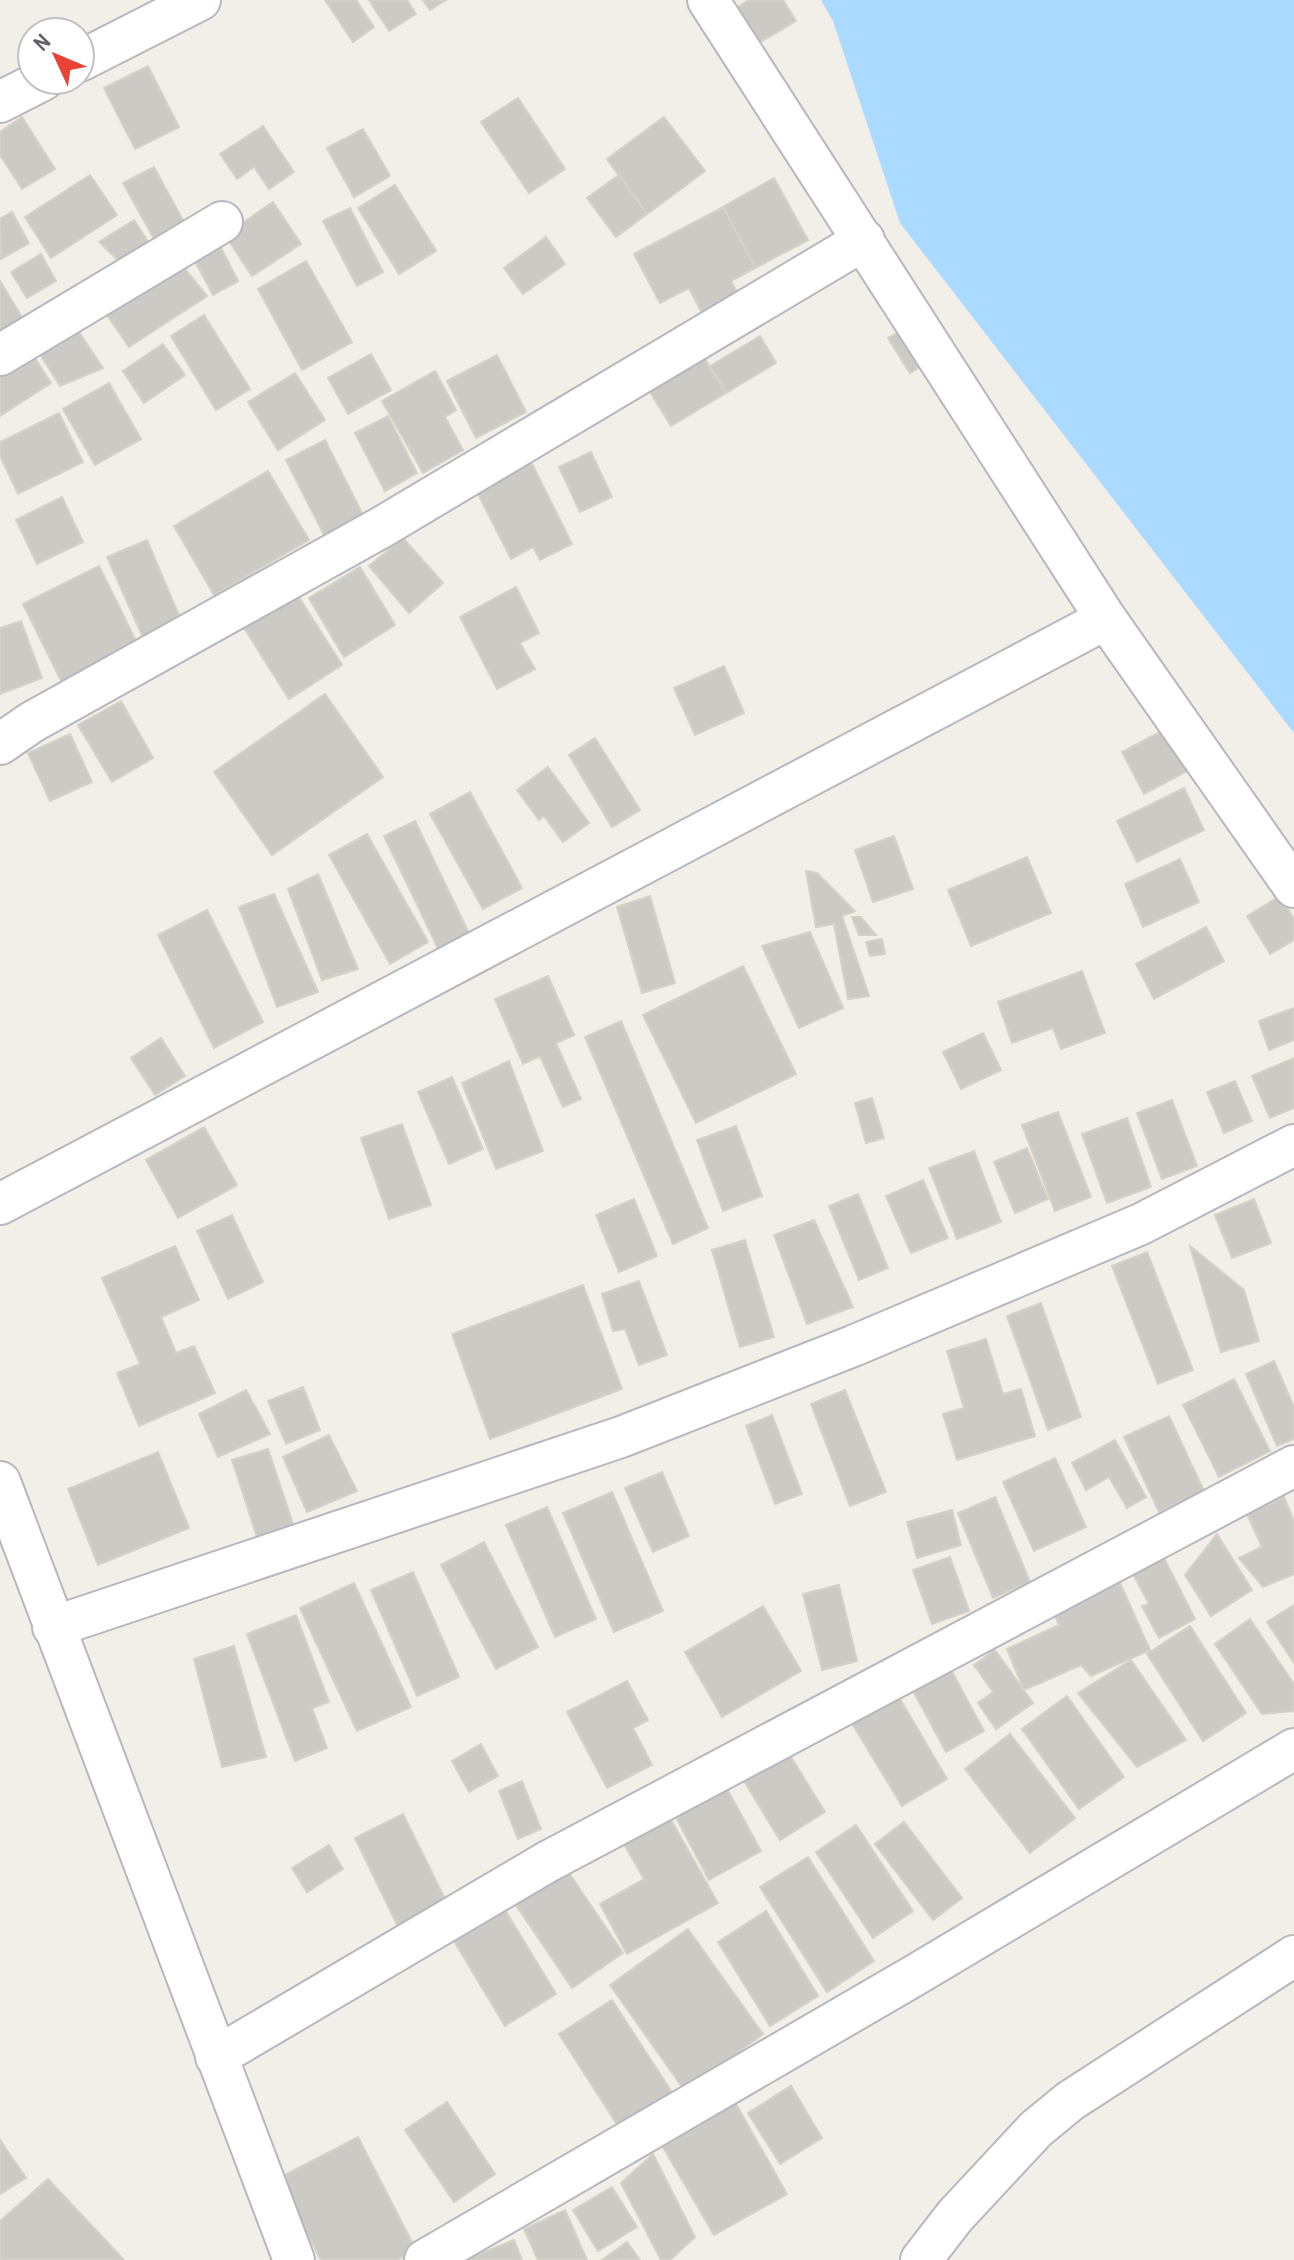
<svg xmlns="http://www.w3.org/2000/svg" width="1294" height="2260" viewBox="0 0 1294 2260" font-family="'Archivo Narrow',sans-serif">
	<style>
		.water { fill: #aadaff }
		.building { fill: #cccac5; stroke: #d6d1c6; stroke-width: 2 }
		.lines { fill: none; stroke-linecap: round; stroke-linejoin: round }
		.minor-casing { stroke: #b5b8bc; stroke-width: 44 }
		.minor { stroke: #fff; stroke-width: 40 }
	</style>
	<rect width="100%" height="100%" fill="#f1efe8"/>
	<!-- water -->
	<path class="water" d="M 821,0 L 1294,0 L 1294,733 L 900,223 L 833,21 Z"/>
	<!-- building -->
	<g class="building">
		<path d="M 325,0 L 356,0 L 374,27 L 353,42 Z"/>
		<path d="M 369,0 L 407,0 L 416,14 L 389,31 Z"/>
		<path d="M 423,0 L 446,0 L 430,10 Z"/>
		<path d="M 749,0 L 783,0 L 796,21 L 752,47 L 731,11 Z"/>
		<path d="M 148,66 L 179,127 L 135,149 L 104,88 Z"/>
		<path d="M 518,98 L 565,169 L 529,193 L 481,122 Z"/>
		<path d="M 22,117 L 55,169 L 22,189 L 0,155 L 0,132 Z"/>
		<path d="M 664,117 L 705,171 L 647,214 L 607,159 Z"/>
		<path d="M 263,126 L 294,172 L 269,189 L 254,167 L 237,179 L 220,154 Z"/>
		<path d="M 363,129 L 390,176 L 354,197 L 327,148 Z"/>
		<path d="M 154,167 L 184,222 L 154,239 L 123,183 Z"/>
		<path d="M 90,175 L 117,215 L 51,258 L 25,217 Z"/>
		<path d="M 619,175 L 647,214 L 616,237 L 587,198 Z"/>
		<path d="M 774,178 L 808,240 L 755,268 L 723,207 Z"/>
		<path d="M 395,185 L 436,251 L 399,274 L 358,208 Z"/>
		<path d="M 273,202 L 301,244 L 252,276 L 225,235 Z"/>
		<path d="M 723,207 L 755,268 L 731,281 L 739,296 L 703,315 L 689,288 L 660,303 L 634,254 Z"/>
		<path d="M 350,208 L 383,272 L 357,286 L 323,221 Z"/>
		<path d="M 12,212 L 29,243 L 1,259 L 0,219 Z"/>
		<path d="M 134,220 L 154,251 L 127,269 L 99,242 Z"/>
		<path d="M 546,237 L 565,264 L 523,294 L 504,268 Z"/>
		<path d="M 217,240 L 238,281 L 213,295 L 191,254 Z"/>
		<path d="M 41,254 L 56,281 L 27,298 L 11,272 Z"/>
		<path d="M 176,258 L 207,296 L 129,347 L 102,308 Z"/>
		<path d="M 306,261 L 352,342 L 302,370 L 258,289 Z"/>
		<path d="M 0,281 L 23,319 L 0,333 Z"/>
		<path d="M 204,315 L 250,389 L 216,410 L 171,336 Z"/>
		<path d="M 75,326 L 103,368 L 60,386 L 38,351 Z"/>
		<path d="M 906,328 L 927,362 L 910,373 L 888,338 Z"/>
		<path d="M 760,336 L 776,363 L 726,393 L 710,366 Z"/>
		<path d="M 163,344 L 185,375 L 144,403 L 123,371 Z"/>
		<path d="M 29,349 L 51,383 L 0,416 L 0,367 Z"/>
		<path d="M 371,354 L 391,390 L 348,414 L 328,378 Z"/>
		<path d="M 702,354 L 726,393 L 671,426 L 647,387 Z"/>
		<path d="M 497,355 L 526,412 L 476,438 L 447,381 Z"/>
		<path d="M 435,371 L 456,410 L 445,417 L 463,450 L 423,473 L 382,401 Z"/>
		<path d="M 295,373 L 325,420 L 278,450 L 248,402 Z"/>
		<path d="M 109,383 L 141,439 L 95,465 L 63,409 Z"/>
		<path d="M 59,413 L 83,462 L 18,494 L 0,456 L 0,442 Z"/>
		<path d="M 388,416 L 417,473 L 385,491 L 355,433 Z"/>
		<path d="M 325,440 L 363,515 L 324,535 L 286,460 Z"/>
		<path d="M 591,452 L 612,497 L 580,512 L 559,467 Z"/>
		<path d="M 531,462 L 572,544 L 540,560 L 533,547 L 511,559 L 476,490 Z"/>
		<path d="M 268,471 L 309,540 L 214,595 L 174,526 Z"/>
		<path d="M 62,497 L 83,542 L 37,564 L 16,520 Z"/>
		<path d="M 403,538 L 443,583 L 409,613 L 369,566 Z"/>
		<path d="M 147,540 L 183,625 L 145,642 L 107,557 Z"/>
		<path d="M 99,566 L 138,645 L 62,683 L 23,604 Z"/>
		<path d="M 360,567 L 395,625 L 344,657 L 309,598 Z"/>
		<path d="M 516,587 L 539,633 L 520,643 L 535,669 L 497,689 L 460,617 Z"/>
		<path d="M 297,594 L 342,665 L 289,699 L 244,628 Z"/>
		<path d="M 21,621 L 42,678 L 0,694 L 0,628 Z"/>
		<path d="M 724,666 L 744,713 L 695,735 L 674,688 Z"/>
		<path d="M 325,694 L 383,777 L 272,855 L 214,772 Z"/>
		<path d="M 121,701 L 153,758 L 112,782 L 78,725 Z"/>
		<path d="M 1171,726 L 1193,768 L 1144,794 L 1122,752 Z"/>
		<path d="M 70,734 L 92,782 L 50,801 L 28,753 Z"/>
		<path d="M 595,738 L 640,810 L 612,827 L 569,755 Z"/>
		<path d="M 548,767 L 589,823 L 563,842 L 544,816 L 539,820 L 517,790 Z"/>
		<path d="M 1184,788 L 1204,830 L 1137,862 L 1117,821 Z"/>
		<path d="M 470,792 L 522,888 L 483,909 L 430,814 Z"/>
		<path d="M 415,821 L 477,950 L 446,965 L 384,836 Z"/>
		<path d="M 367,834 L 428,942 L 390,964 L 329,855 Z"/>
		<path d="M 894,836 L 913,889 L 873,902 L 855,850 Z"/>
		<path d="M 1027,857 L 1051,913 L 971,946 L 948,890 Z"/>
		<path d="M 1180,859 L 1199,902 L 1143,927 L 1125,884 Z"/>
		<path d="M 806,871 L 817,873 L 855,911 L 842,916 L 869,996 L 848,999 L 834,924 L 816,927 Z"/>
		<path d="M 318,874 L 358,969 L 322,980 L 288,889 Z"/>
		<path d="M 274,894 L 318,992 L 277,1007 L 239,907 Z"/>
		<path d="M 650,896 L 675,983 L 642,993 L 617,907 Z"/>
		<path d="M 1280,896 L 1294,919 L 1294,940 L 1270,954 L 1247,916 Z"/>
		<path d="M 207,910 L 263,1022 L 214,1048 L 158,935 Z"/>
		<path d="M 852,917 L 861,917 L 876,935 L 859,935 Z"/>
		<path d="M 1206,927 L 1224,961 L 1154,999 L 1136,964 Z"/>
		<path d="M 810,932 L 843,1008 L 799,1028 L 762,946 Z"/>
		<path d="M 882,939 L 885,954 L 870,956 L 866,942 Z"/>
		<path d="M 743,966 L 796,1074 L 696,1123 L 643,1015 Z"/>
		<path d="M 1082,971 L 1105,1033 L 1061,1049 L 1053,1028 L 1012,1043 L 998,1002 Z"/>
		<path d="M 548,976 L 574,1035 L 556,1043 L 581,1099 L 563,1107 L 540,1056 L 523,1064 L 495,999 Z"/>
		<path d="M 1294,1008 L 1294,1040 L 1269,1050 L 1259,1021 Z"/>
		<path d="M 621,1021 L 708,1228 L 673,1244 L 585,1037 Z"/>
		<path d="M 983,1033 L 1001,1070 L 961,1089 L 943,1052 Z"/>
		<path d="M 161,1038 L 185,1076 L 155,1095 L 131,1058 Z"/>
		<path d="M 1294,1058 L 1294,1108 L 1270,1118 L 1252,1076 Z"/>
		<path d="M 509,1061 L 543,1151 L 496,1169 L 462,1083 Z"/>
		<path d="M 452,1077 L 483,1149 L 449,1164 L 418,1092 Z"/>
		<path d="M 1235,1081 L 1252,1121 L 1224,1133 L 1207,1092 Z"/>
		<path d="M 872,1098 L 884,1138 L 866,1143 L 855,1103 Z"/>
		<path d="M 1172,1100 L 1197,1166 L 1162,1179 L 1137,1113 Z"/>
		<path d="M 1058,1112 L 1091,1197 L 1055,1211 L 1022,1125 Z"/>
		<path d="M 1127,1118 L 1151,1187 L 1107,1203 L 1082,1134 Z"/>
		<path d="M 402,1124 L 431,1205 L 389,1219 L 361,1138 Z"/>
		<path d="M 736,1126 L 762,1196 L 723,1211 L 697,1140 Z"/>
		<path d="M 204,1127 L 237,1185 L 178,1218 L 146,1160 Z"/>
		<path d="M 1027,1148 L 1048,1199 L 1015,1213 L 994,1162 Z"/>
		<path d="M 974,1151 L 1001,1222 L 957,1239 L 929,1168 Z"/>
		<path d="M 923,1180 L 948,1238 L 911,1253 L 886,1196 Z"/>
		<path d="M 858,1194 L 888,1268 L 859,1280 L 829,1206 Z"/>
		<path d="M 634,1199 L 657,1256 L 619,1272 L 596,1215 Z"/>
		<path d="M 1254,1199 L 1271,1243 L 1232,1258 L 1215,1215 Z"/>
		<path d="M 232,1215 L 263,1282 L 228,1299 L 197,1231 Z"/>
		<path d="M 814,1220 L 853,1307 L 807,1324 L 774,1235 Z"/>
		<path d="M 745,1240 L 774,1337 L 740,1347 L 712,1250 Z"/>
		<path d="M 175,1246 L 199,1300 L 161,1317 L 176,1353 L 194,1346 L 215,1393 L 139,1426 L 117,1373 L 140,1364 L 102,1278 Z"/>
		<path d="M 1190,1246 L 1244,1290 L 1259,1341 L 1221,1352 Z"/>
		<path d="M 1147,1252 L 1193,1370 L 1158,1384 L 1112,1266 Z"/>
		<path d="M 639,1281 L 667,1355 L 639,1365 L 625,1329 L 613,1331 L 602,1294 Z"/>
		<path d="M 583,1285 L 622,1389 L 490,1439 L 452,1334 Z"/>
		<path d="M 1041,1303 L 1081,1417 L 1048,1430 L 1007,1316 Z"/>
		<path d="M 986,1339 L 1003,1394 L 1021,1389 L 1035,1436 L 957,1460 L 943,1414 L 964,1408 L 947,1351 Z"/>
		<path d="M 1274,1361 L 1294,1407 L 1294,1439 L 1277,1446 L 1246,1374 Z"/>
		<path d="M 1234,1379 L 1270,1451 L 1219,1477 L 1183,1405 Z"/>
		<path d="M 303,1387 L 320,1430 L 286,1444 L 268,1401 Z"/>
		<path d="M 246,1390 L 270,1434 L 218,1457 L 199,1414 Z"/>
		<path d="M 845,1390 L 886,1492 L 850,1506 L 811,1404 Z"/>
		<path d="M 772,1415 L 802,1494 L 775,1504 L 746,1426 Z"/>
		<path d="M 1169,1416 L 1204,1491 L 1159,1512 L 1124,1437 Z"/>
		<path d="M 329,1435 L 357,1491 L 307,1512 L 283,1457 Z"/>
		<path d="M 1115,1440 L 1146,1497 L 1127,1508 L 1109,1477 L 1086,1490 L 1072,1463 Z"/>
		<path d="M 268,1449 L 294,1527 L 258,1540 L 232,1460 Z"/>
		<path d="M 158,1452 L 189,1528 L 98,1565 L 68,1489 Z"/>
		<path d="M 1055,1458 L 1086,1527 L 1034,1551 L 1003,1482 Z"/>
		<path d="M 662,1472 L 689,1536 L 653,1552 L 625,1488 Z"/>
		<path d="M 612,1492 L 663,1611 L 614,1632 L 563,1513 Z"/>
		<path d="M 995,1497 L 1030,1582 L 993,1598 L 958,1513 Z"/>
		<path d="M 1284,1497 L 1294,1521 L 1294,1574 L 1263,1587 L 1239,1558 L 1262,1547 L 1247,1514 Z"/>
		<path d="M 547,1507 L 596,1619 L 555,1637 L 506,1525 Z"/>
		<path d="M 952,1510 L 961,1545 L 917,1558 L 907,1522 Z"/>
		<path d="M 1217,1534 L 1252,1590 L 1211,1616 L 1185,1575 Z"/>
		<path d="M 484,1542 L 538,1647 L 496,1669 L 441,1565 Z"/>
		<path d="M 1163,1556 L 1195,1619 L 1159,1638 L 1142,1606 L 1149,1604 L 1132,1572 Z"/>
		<path d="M 950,1557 L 969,1611 L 932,1624 L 913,1570 Z"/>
		<path d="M 413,1572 L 459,1677 L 417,1696 L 371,1590 Z"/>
		<path d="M 1115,1572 L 1150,1650 L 1091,1676 L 1081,1665 L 1024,1690 L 1007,1649 L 1059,1625 L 1049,1601 Z"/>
		<path d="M 354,1583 L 411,1707 L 357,1731 L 300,1608 Z"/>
		<path d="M 839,1585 L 857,1661 L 822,1670 L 803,1594 Z"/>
		<path d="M 1294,1605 L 1294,1663 L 1267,1622 Z"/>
		<path d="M 763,1606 L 801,1671 L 722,1717 L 685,1652 Z"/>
		<path d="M 296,1615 L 329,1702 L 312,1708 L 327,1748 L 295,1761 L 247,1634 Z"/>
		<path d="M 1250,1619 L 1294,1684 L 1294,1711 L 1262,1714 L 1215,1644 Z"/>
		<path d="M 1190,1626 L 1246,1713 L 1203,1741 L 1147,1654 Z"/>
		<path d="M 234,1646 L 266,1757 L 222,1767 L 194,1659 Z"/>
		<path d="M 995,1650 L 1033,1703 L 996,1729 L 978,1703 L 993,1692 L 974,1665 Z"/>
		<path d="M 1131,1660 L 1186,1740 L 1137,1767 L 1078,1693 Z"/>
		<path d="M 949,1666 L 984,1731 L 946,1752 L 911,1687 Z"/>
		<path d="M 627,1681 L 648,1720 L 633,1728 L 652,1765 L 607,1788 L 567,1712 Z"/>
		<path d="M 896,1692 L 947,1779 L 902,1806 L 850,1720 Z"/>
		<path d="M 1067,1696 L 1124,1777 L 1079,1809 L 1022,1729 Z"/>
		<path d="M 1010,1734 L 1075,1818 L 1030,1853 L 965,1769 Z"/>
		<path d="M 481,1744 L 498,1776 L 469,1792 L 452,1761 Z"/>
		<path d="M 786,1749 L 825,1812 L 780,1840 L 741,1776 Z"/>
		<path d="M 522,1781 L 541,1829 L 518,1839 L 499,1791 Z"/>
		<path d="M 725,1785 L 761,1851 L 709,1880 L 674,1814 Z"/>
		<path d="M 403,1814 L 448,1905 L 399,1929 L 355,1838 Z"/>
		<path d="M 670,1818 L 718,1903 L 627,1954 L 600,1904 L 644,1879 L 624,1844 Z"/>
		<path d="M 904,1822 L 962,1898 L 933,1920 L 875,1844 Z"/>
		<path d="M 856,1825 L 913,1911 L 873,1938 L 816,1852 Z"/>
		<path d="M 329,1845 L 343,1869 L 307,1892 L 292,1868 Z"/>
		<path d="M 808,1857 L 874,1961 L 827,1992 L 760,1887 Z"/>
		<path d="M 567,1870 L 623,1953 L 572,1988 L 516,1905 Z"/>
		<path d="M 505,1910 L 556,1994 L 505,2026 L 454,1941 Z"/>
		<path d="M 766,1911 L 818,1996 L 770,2026 L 718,1942 Z"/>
		<path d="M 688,1929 L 763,2034 L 685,2091 L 610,1985 Z"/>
		<path d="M 612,2000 L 673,2094 L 620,2129 L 559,2034 Z"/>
		<path d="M 791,2086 L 822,2138 L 780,2164 L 748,2113 Z"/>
		<path d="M 447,2102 L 495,2174 L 454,2202 L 405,2130 Z"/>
		<path d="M 736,2104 L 787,2194 L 714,2235 L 663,2147 Z"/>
		<path d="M 358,2137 L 416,2250 L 397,2260 L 321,2260 L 279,2178 Z"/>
		<path d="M 0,2140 L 26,2178 L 0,2194 Z"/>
		<path d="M 653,2154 L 695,2237 L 670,2260 L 661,2260 L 621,2183 Z"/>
		<path d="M 48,2179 L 124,2260 L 0,2260 L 0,2221 Z"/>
		<path d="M 612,2187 L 637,2227 L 598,2251 L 573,2210 Z"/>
		<path d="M 565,2210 L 587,2260 L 538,2260 L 524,2229 Z"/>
		<path d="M 514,2240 L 522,2260 L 465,2260 Z"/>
		<path d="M 627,2242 L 640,2260 L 602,2260 Z"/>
	</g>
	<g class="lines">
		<!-- minor casing -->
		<g class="minor-casing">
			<g id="minor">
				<path d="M 708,0 L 1106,619 L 1294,887"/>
				<path d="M 80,61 L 200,0"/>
				<path d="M 0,102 L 43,80"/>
				<path d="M 0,355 L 222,222"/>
				<path d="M 0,744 L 32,722 L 382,527 L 864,240"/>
				<path d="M 0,1204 L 1106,619"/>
				<path d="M 0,1482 L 294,2260"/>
				<path d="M 53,1627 L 621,1437 L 853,1346 L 1141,1224 L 1294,1145"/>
				<path d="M 216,2057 L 547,1862 L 1294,1466"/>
				<path d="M 425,2260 L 917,1974 L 1294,1749"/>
				<path d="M 921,2260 L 955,2216 L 1036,2129 L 1070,2101 L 1294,1956"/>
			</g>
		</g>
		<!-- minor -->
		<use href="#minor" class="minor"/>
	</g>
	<!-- north arrow -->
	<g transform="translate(56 56) rotate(314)"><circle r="38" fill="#ffffff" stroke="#bfc1c3" stroke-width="2"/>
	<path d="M0-6L14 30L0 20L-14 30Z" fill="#ea4335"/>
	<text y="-12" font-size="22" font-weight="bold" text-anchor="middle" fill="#5f6368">N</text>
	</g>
</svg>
